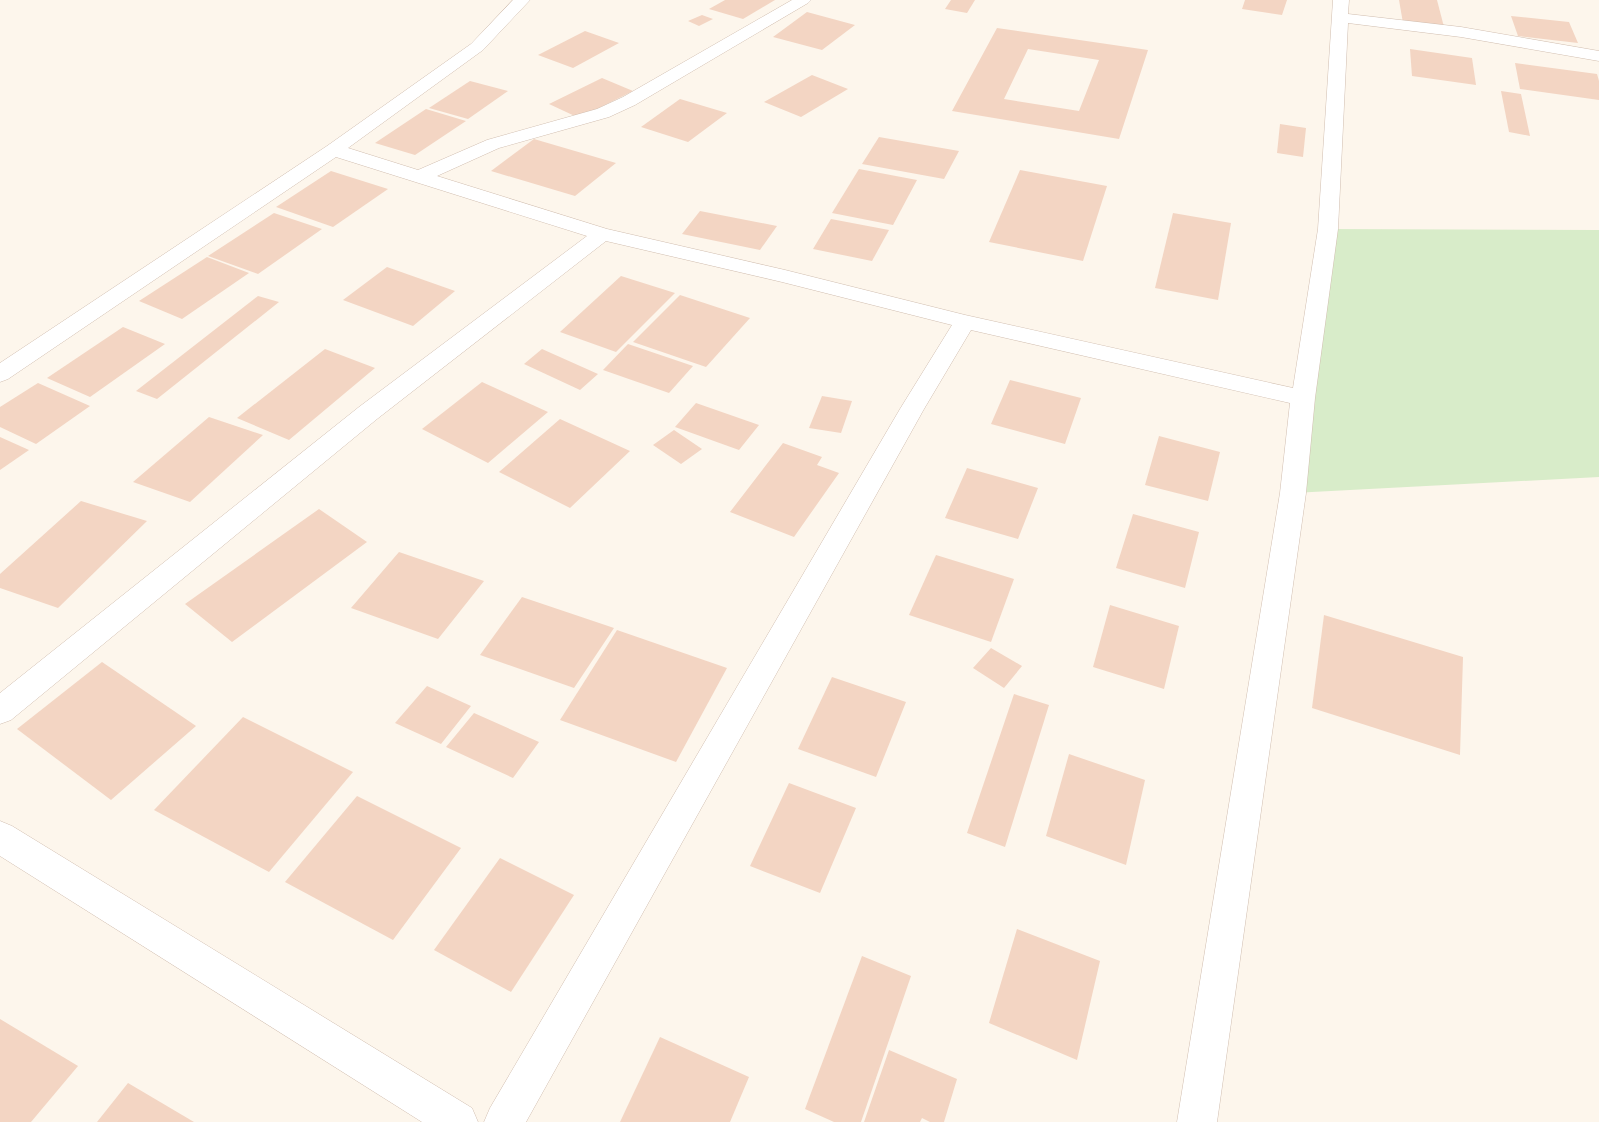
<svg xmlns="http://www.w3.org/2000/svg" width="1599" height="1122" viewBox="0 0 1599 1122" font-family="'Space Grotesk',sans-serif">
	<style>
		.green { fill: #d8ecc9 }
		.building { fill: #f3d5c3; fill-rule: evenodd }
		.lines { fill: none; stroke-linecap: round; stroke-linejoin: round }
		.street-casing { stroke: #d1beb0; stroke-width: 1 }
		.street { fill: #fff; fill-rule: evenodd }
	</style>
	<rect width="100%" height="100%" fill="#fdf6ec"/>
	<!-- green -->
	<path class="green" d="M 1328,229 L 1599,230 L 1599,477 L 1293,493 Z"/>
	<!-- building -->
	<g class="building">
		<path d="M 725,0 L 775,0 L 743,19 L 709,9 Z"/>
		<path d="M 951,0 L 975,0 L 967,13 L 945,9 Z"/>
		<path d="M 1245,0 L 1287,0 L 1282,15 L 1242,9 Z"/>
		<path d="M 1399,0 L 1437,0 L 1444,27 L 1403,23 Z"/>
		<path d="M 807,12 L 855,25 L 822,50 L 773,37 Z"/>
		<path d="M 702,15 L 713,19 L 699,26 L 688,21 Z"/>
		<path d="M 1511,16 L 1569,22 L 1578,43 L 1518,36 Z"/>
		<path d="M 997,28 L 1148,50 L 1119,139 L 952,111 ZM 1028,49 L 1099,60 L 1079,111 L 1004,99 Z"/>
		<path d="M 585,31 L 619,43 L 573,68 L 538,55 Z"/>
		<path d="M 1410,49 L 1472,58 L 1476,85 L 1412,76 Z"/>
		<path d="M 1515,63 L 1597,74 L 1599,81 L 1599,100 L 1520,89 Z"/>
		<path d="M 812,75 L 848,89 L 801,117 L 764,102 Z"/>
		<path d="M 602,78 L 633,91 L 579,118 L 549,104 Z"/>
		<path d="M 470,81 L 508,91 L 468,119 L 429,108 Z"/>
		<path d="M 1501,91 L 1521,94 L 1530,136 L 1509,132 Z"/>
		<path d="M 680,99 L 727,113 L 688,142 L 641,127 Z"/>
		<path d="M 426,109 L 466,121 L 415,155 L 375,143 Z"/>
		<path d="M 1280,124 L 1306,128 L 1303,157 L 1277,153 Z"/>
		<path d="M 879,137 L 959,151 L 944,179 L 862,164 Z"/>
		<path d="M 534,139 L 616,163 L 575,196 L 491,171 Z"/>
		<path d="M 859,169 L 917,180 L 893,225 L 832,213 Z"/>
		<path d="M 1020,170 L 1107,186 L 1083,261 L 989,242 Z"/>
		<path d="M 331,171 L 388,189 L 333,227 L 276,207 Z"/>
		<path d="M 700,211 L 777,226 L 760,250 L 682,234 Z"/>
		<path d="M 274,213 L 322,229 L 258,274 L 208,256 Z"/>
		<path d="M 1173,213 L 1231,223 L 1218,300 L 1155,288 Z"/>
		<path d="M 831,219 L 889,230 L 872,261 L 813,249 Z"/>
		<path d="M 207,257 L 249,273 L 182,319 L 139,301 Z"/>
		<path d="M 387,267 L 455,291 L 413,326 L 343,300 Z"/>
		<path d="M 621,276 L 675,293 L 616,352 L 560,332 Z"/>
		<path d="M 680,295 L 750,318 L 706,367 L 633,342 Z"/>
		<path d="M 258,296 L 279,302 L 157,399 L 136,391 Z"/>
		<path d="M 123,327 L 165,344 L 90,397 L 47,378 Z"/>
		<path d="M 628,344 L 693,366 L 669,393 L 603,370 Z"/>
		<path d="M 325,349 L 375,368 L 289,440 L 237,418 Z"/>
		<path d="M 542,349 L 598,374 L 580,390 L 524,364 Z"/>
		<path d="M 1010,380 L 1081,398 L 1065,444 L 991,424 Z"/>
		<path d="M 482,382 L 548,412 L 488,463 L 422,429 Z"/>
		<path d="M 38,383 L 90,406 L 36,444 L 0,427 L 0,407 Z"/>
		<path d="M 822,396 L 852,401 L 841,433 L 809,428 Z"/>
		<path d="M 696,403 L 759,425 L 739,450 L 675,427 Z"/>
		<path d="M 209,417 L 263,435 L 190,502 L 133,482 Z"/>
		<path d="M 560,419 L 630,451 L 570,508 L 499,472 Z"/>
		<path d="M 674,430 L 702,449 L 681,464 L 653,445 Z"/>
		<path d="M 1159,436 L 1220,452 L 1208,501 L 1145,485 Z"/>
		<path d="M 0,437 L 29,450 L 0,470 Z"/>
		<path d="M 783,443 L 822,457 L 817,465 L 839,473 L 794,537 L 730,512 Z"/>
		<path d="M 967,468 L 1038,488 L 1018,539 L 945,518 Z"/>
		<path d="M 81,501 L 147,521 L 58,608 L 0,588 L 0,574 Z"/>
		<path d="M 319,509 L 367,542 L 232,642 L 185,604 Z"/>
		<path d="M 1133,514 L 1199,532 L 1185,588 L 1116,568 Z"/>
		<path d="M 399,552 L 484,581 L 438,639 L 351,608 Z"/>
		<path d="M 936,555 L 1014,579 L 991,642 L 909,615 Z"/>
		<path d="M 522,597 L 614,628 L 574,688 L 480,655 Z"/>
		<path d="M 1110,605 L 1179,626 L 1164,689 L 1093,667 Z"/>
		<path d="M 1324,615 L 1463,657 L 1460,755 L 1312,708 Z"/>
		<path d="M 617,630 L 727,668 L 676,762 L 560,720 Z"/>
		<path d="M 991,648 L 1022,666 L 1004,688 L 973,668 Z"/>
		<path d="M 102,662 L 196,726 L 111,800 L 17,729 Z"/>
		<path d="M 832,677 L 906,702 L 876,777 L 798,749 Z"/>
		<path d="M 427,686 L 471,706 L 441,744 L 395,723 Z"/>
		<path d="M 1014,694 L 1049,705 L 1005,847 L 967,833 Z"/>
		<path d="M 474,713 L 539,742 L 513,778 L 446,747 Z"/>
		<path d="M 243,717 L 353,772 L 269,872 L 154,810 Z"/>
		<path d="M 1069,754 L 1145,780 L 1126,865 L 1046,836 Z"/>
		<path d="M 789,783 L 856,808 L 820,893 L 750,866 Z"/>
		<path d="M 357,796 L 461,848 L 393,940 L 285,882 Z"/>
		<path d="M 500,858 L 574,895 L 511,992 L 434,950 Z"/>
		<path d="M 1017,929 L 1100,961 L 1077,1060 L 989,1023 Z"/>
		<path d="M 862,956 L 911,976 L 861,1122 L 834,1122 L 805,1109 Z"/>
		<path d="M 0,1019 L 78,1066 L 31,1122 L 0,1122 Z"/>
		<path d="M 660,1037 L 749,1077 L 730,1122 L 620,1122 Z"/>
		<path d="M 889,1050 L 957,1079 L 944,1122 L 930,1122 L 922,1118 L 920,1122 L 864,1122 Z"/>
		<path d="M 128,1083 L 194,1122 L 97,1122 Z"/>
	</g>
	<g class="lines">
		<!-- street casing -->
		<g class="street-casing">
			<g id="street">
				<path d="M 513,0 L 530,0 L 483,50 L 348,148 L 418,170 L 487,140 L 597,109 L 623,97 L 792,0 L 811,0 L 808,3 L 635,105 L 609,117 L 499,148 L 437,176 L 607,229 L 785,270 L 965,315 L 1293,388 L 1318,229 L 1333,0 L 1349,0 L 1348,14 L 1461,27 L 1599,51 L 1599,61 L 1461,37 L 1348,23 L 1338,229 L 1315,398 L 1306,493 L 1217,1122 L 1177,1122 L 1280,493 L 1290,403 L 971,330 L 924,409 L 526,1122 L 484,1122 L 490,1108 L 900,409 L 952,325 L 782,282 L 606,241 L 377,419 L 11,720 L 0,724 L 0,693 L 359,407 L 587,236 L 336,157 L 8,379 L 0,382 L 0,363 L 327,146 L 471,44 Z"/>
				<path d="M 0,821 L 12,826 L 472,1108 L 478,1122 L 422,1122 L 0,856 Z"/>
			</g>
		</g>
		<!-- street -->
		<use href="#street" class="street"/>
	</g>
</svg>
